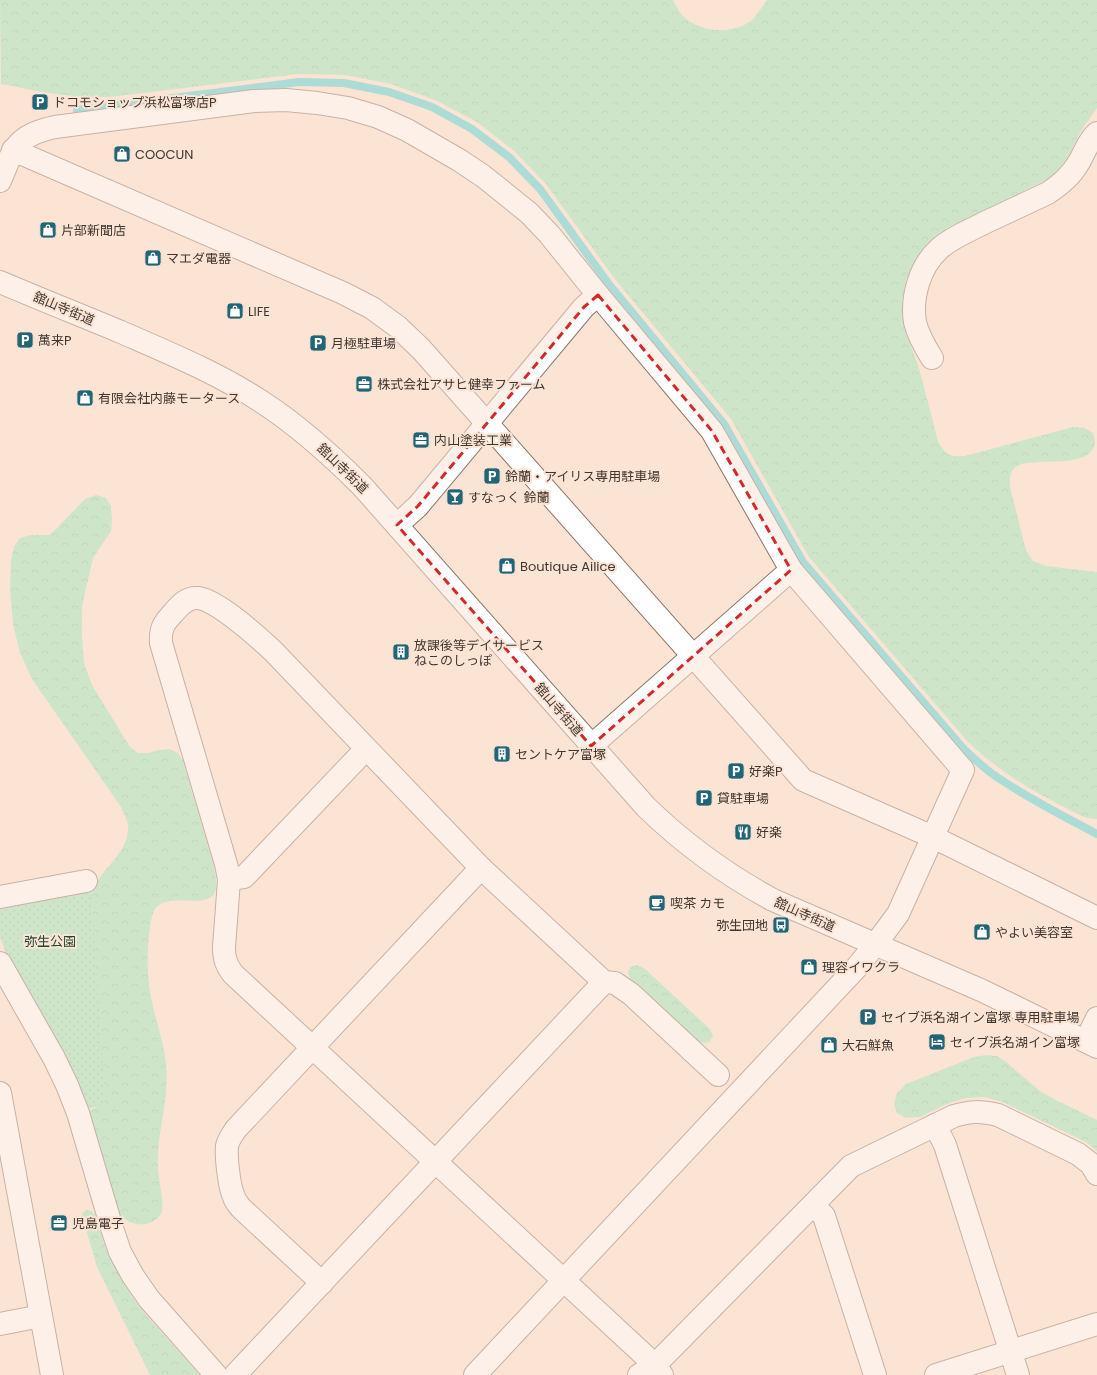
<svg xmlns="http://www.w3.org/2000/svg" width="1097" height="1375" viewBox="0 0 1097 1375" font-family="Poppins,'Noto Sans JP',sans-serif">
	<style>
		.forest { fill: url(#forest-crowns) }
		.park { fill: url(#park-dots) }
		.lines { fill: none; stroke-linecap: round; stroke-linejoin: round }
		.stream { stroke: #4fd1d7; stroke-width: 8 }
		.street-casing { stroke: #8a7568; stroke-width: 24 }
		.secondary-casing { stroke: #8a7568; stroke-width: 24 }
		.primary-casing { stroke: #8a7568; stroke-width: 24 }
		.street { stroke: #fff; stroke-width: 22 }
		.secondary { stroke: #fff; stroke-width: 22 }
		.primary { stroke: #fff; stroke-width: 22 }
		.marked { fill: none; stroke: #d62828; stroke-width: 3; stroke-dasharray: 8 5; stroke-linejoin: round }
		.labels { text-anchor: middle; stroke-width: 4; stroke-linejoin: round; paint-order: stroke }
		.poi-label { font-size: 13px; fill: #3f3630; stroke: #fce4d5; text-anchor: start }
		.street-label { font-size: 13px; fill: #3f3630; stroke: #fce4d5 }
		.park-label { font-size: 13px; fill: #204733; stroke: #fce4d5 }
	</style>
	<defs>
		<pattern id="forest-crowns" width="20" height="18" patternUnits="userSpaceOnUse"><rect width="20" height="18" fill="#99e6bc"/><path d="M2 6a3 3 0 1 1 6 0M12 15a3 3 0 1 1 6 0" fill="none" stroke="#85c6a2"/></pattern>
		<pattern id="park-dots" width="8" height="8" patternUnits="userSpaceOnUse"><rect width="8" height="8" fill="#99e6bc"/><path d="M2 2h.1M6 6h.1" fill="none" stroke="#85c6a2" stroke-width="1.8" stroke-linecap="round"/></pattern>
	</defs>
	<rect width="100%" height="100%" fill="#fce4d5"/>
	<!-- forest -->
	<g class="forest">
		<path d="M 0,0 L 673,0 C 676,5 679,12 683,16 C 698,31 725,34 744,25 C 754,21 761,8 767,0 L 1097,0 L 1097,108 L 1081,131 L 1068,157 L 1061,167 L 1052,176 L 1042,182 L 948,228 L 930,241 L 916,259 L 906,279 L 902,302 L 903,325 L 919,368 L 938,441 C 945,455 950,457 965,456 L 1073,427 L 1085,428 L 1093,433 C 1094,436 1095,440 1095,442 C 1092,472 1032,455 1016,467 C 1009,472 1010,480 1010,487 L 1026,550 L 1033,561 L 1046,566 L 1097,572 L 1097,819 C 1084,819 1072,811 1060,805 C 1024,786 998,770 968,742 L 809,557 L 731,419 L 614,278 L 546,184 L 514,151 L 477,122 L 435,100 L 391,84 L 345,75 L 298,74 L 110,97 C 72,99 37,91 1,84 Z"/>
		<path d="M 96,495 L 106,498 L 111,506 L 112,520 L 111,531 L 93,558 L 82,606 L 82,636 L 84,663 L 92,685 L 130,747 L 138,753 L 148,753 L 159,750 L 169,749 L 178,753 L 183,761 L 214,867 C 215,873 217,881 216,888 C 212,913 169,890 155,909 C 150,917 149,938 148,947 C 147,965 148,984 152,1002 C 156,1022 164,1042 166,1064 C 170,1099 156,1134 158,1169 C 159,1182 164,1200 162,1211 C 159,1221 146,1226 137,1224 C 126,1223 120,1214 115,1205 L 89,1115 L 89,1111 L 98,1106 L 92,902 C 92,897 92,891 94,887 C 105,865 130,851 128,825 C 127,819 123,813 121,807 L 32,679 L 20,653 L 13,624 L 10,590 L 11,561 L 14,547 L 20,538 L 31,535 L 49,535 L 55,530 L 85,499 Z"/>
		<path d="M 637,965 L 644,968 L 710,1029 L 713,1035 L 710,1042 L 704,1043 L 696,1041 L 631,980 L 628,973 L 630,967 Z"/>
		<path d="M 986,1055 L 997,1056 L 1005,1061 L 1040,1091 L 1054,1099 L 1097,1120 L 1097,1151 L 1086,1142 L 1002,1102 L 985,1097 L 966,1098 L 949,1103 L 920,1117 L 906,1118 L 897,1113 L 894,1104 L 897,1093 L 906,1084 L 974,1057 Z"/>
		<path d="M 86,1210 L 92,1211 L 95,1215 C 104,1248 119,1279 139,1306 C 158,1330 180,1352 200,1375 L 150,1375 L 97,1267 L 83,1219 L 82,1213 Z"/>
	</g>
	<!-- park -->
	<path class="park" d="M 93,888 L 92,902 L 105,1097 L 104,1103 L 98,1106 L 87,1109 L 7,956 L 0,937 L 0,905 Z"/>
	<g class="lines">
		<!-- stream -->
		<path class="stream" d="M 77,110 L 299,82 L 344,83 L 389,92 L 432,107 L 472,129 L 509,157 L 540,189 L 608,283 L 724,424 L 803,562 L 963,748 C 975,760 988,772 1003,781 C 1033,801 1065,817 1097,834"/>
		<!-- street casing -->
		<g class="street-casing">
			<g id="street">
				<path d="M 13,150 L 343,293 L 372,308 L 398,327 L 421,349 L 803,780 L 933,837 L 1097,918"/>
				<path d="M 0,181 C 14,147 17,135 55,127 L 254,101 L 286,100 L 317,103 L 348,108 L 378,117 L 407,130 L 459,160 L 483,176 L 529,213 L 549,234 L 598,295 L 712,431 L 791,570 L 963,770 L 898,914 L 875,945"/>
				<path d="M 932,358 C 925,347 918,335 915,322 C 911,297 920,266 939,249 C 952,237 969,231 984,223 C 1005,213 1027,203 1048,193 C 1061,184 1071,176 1079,162 C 1085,152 1088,141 1097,133"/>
				<path d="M 397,525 L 418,506 L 584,307 L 598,295"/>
				<path d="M 591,746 L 791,570"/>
				<path d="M 229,879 L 244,877 L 366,749"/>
				<path d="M 0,897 L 86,881"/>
				<path d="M 0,963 L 54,1058 L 67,1085 L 78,1113 L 111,1225 L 120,1252 L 133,1276 L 149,1299 L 216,1375"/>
				<path d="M 1086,1041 L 1097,1018"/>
				<path d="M 0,1093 L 52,1375"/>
				<path d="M 935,1125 L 945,1145 L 1018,1375"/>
				<path d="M 813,1205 L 824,1216 L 875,1375"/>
				<path d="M 322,1283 L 241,1208 C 238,1204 235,1201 234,1197 C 229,1187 226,1157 227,1146 C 228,1140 232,1135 236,1129 L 481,868"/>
				<path d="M 0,1324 L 41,1316"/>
				<path d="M 235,1375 L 604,982"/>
				<path d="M 639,1375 L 655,1365 L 851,1166 L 954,1116 C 971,1111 980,1111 998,1115 L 1078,1154 L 1091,1164 L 1097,1174"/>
				<path d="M 662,1375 L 655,1365 L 233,974 C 226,965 224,958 224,947 L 228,894 L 229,879 L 226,864 L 161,643 C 160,626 165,622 175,611 C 181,604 188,597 198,598 C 217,600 258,637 273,651 L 481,868 L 604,982 L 615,983 L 631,994 L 718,1075"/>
				<path d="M 936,1375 L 1097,1324"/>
			</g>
		</g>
		<!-- secondary casing -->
		<g class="secondary-casing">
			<path id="secondary" d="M 475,1375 L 857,967 L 875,945"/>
		</g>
		<!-- primary casing -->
		<g class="primary-casing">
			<path id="primary" d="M 0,282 C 40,299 80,315 121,332 C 169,353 218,373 262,402 C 299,426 331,455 362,486 L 646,807 C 685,845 725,874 773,900 L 983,991 L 1097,1047"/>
		</g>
		<!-- street -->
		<use href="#street" class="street"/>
		<!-- secondary -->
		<use href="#secondary" class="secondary"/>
		<!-- primary -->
		<use href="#primary" class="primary"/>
	</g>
	<!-- marked area -->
	<path d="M0 0H1097V1375H0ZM 598,295 L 712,431 L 791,570 L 591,746 L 397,525 L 418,506 L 584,307 Z" fill="#fce4d5" fill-opacity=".55" fill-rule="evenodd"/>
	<path class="marked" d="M 598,295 L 712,431 L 791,570 L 591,746 L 397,525 L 418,506 L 584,307 Z"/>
	<!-- icons -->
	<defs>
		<g id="parking-square" transform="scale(0.9)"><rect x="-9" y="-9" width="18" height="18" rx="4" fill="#216576" stroke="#fce4d5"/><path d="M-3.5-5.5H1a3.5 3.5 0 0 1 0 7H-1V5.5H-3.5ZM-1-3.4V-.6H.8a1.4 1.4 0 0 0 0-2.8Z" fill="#fff"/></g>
		<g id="shop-square" transform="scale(0.9)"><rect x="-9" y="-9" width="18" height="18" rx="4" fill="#216576" stroke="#fce4d5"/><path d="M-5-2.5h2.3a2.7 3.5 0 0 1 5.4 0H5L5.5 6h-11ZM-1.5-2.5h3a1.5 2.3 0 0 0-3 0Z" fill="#fff"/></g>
		<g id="office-square" transform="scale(0.9)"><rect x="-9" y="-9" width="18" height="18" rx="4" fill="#216576" stroke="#fce4d5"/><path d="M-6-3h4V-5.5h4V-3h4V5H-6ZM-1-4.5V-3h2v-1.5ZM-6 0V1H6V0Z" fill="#fff"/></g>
		<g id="bar-square" transform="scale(0.9)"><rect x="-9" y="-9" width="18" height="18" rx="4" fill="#216576" stroke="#fce4d5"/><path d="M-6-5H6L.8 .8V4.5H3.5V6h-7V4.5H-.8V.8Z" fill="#fff"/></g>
		<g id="building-square" transform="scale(0.9)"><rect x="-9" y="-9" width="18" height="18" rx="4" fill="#216576" stroke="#fce4d5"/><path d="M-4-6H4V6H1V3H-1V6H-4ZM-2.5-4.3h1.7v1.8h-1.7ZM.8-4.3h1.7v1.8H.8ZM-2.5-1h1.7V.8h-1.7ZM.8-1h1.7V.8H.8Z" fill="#fff"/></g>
		<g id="restaurant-square" transform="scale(0.9)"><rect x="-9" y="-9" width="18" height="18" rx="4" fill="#216576" stroke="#fce4d5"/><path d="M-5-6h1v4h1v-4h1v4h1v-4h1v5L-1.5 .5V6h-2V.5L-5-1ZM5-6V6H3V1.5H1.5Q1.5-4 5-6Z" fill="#fff"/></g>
		<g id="cafe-square" transform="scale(0.9)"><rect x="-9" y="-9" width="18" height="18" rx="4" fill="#216576" stroke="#fce4d5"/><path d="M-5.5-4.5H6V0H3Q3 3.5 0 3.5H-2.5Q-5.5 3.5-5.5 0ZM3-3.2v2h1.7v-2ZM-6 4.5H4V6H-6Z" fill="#fff"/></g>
		<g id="bus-square" transform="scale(0.9)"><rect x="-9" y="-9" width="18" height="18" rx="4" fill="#216576" stroke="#fce4d5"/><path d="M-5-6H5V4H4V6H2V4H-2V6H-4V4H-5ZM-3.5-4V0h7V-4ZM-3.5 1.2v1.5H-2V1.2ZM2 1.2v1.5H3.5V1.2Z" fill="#fff"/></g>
		<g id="hotel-square" transform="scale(0.9)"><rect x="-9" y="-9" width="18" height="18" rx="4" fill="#216576" stroke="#fce4d5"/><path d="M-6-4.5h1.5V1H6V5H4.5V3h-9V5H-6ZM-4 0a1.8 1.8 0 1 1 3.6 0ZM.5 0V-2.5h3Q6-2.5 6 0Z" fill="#fff"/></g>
	</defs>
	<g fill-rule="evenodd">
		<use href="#parking-square" x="40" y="102"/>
		<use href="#shop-square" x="122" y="154"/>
		<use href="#shop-square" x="48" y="230"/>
		<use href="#shop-square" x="153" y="258"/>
		<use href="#shop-square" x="235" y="311"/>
		<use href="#parking-square" x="25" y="340"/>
		<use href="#parking-square" x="318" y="343"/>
		<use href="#office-square" x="364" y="384"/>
		<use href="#shop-square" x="85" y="398"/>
		<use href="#office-square" x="421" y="440"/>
		<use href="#parking-square" x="492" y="476"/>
		<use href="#bar-square" x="455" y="497"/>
		<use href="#shop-square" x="507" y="566"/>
		<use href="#building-square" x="401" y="652"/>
		<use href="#building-square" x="502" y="754"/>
		<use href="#parking-square" x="736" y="771"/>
		<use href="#parking-square" x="704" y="798"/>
		<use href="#restaurant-square" x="743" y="832"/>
		<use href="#cafe-square" x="657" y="903"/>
		<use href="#bus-square" x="781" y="925"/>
		<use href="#shop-square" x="982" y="932"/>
		<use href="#shop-square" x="809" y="967"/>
		<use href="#parking-square" x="868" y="1017"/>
		<use href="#hotel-square" x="937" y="1042"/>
		<use href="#shop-square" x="829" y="1045"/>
		<use href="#office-square" x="59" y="1223"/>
	</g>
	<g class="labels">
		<!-- poi labels -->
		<g class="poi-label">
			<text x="53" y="107">ドコモショップ浜松富塚店P</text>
			<text x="135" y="159">COOCUN</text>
			<text x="61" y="235">片部新聞店</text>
			<text x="166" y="263">マエダ電器</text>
			<text x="248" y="316">LIFE</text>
			<text x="38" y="345">萬来P</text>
			<text x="331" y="348">月極駐車場</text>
			<text x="377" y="389">株式会社アサヒ健幸ファーム</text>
			<text x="98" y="403">有限会社内藤モータース</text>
			<text x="434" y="445">内山塗装工業</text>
			<text x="505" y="481">鈴蘭・アイリス専用駐車場</text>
			<text x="468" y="502">すなっく 鈴蘭</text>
			<text x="520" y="571">Boutique Ailice</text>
			<text x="414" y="650">放課後等デイサービス<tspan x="414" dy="15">ねこのしっぽ</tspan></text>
			<text x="515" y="759">セントケア富塚</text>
			<text x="749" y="776">好楽P</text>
			<text x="717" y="803">貸駐車場</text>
			<text x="756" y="837">好楽</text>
			<text x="670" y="908">喫茶 カモ</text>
			<text x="768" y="930" text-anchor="end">弥生団地</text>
			<text x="995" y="937">やよい美容室</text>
			<text x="822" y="972">理容イワクラ</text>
			<text x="881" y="1022">セイブ浜名湖イン富塚 専用駐車場</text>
			<text x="950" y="1047">セイブ浜名湖イン富塚</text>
			<text x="842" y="1050">大石鮮魚</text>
			<text x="72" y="1228">児島電子</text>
		</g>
		<!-- street labels -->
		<g class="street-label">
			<text transform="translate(64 308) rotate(23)" y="5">舘山寺街道</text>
			<text transform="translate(343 468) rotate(44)" y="5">舘山寺街道</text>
			<text transform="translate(559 709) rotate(49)" y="5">舘山寺街道</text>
			<text transform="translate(805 914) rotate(24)" y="5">舘山寺街道</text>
		</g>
		<!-- park labels -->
		<g class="park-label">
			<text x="50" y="946">弥生公園</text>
		</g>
	</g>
</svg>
